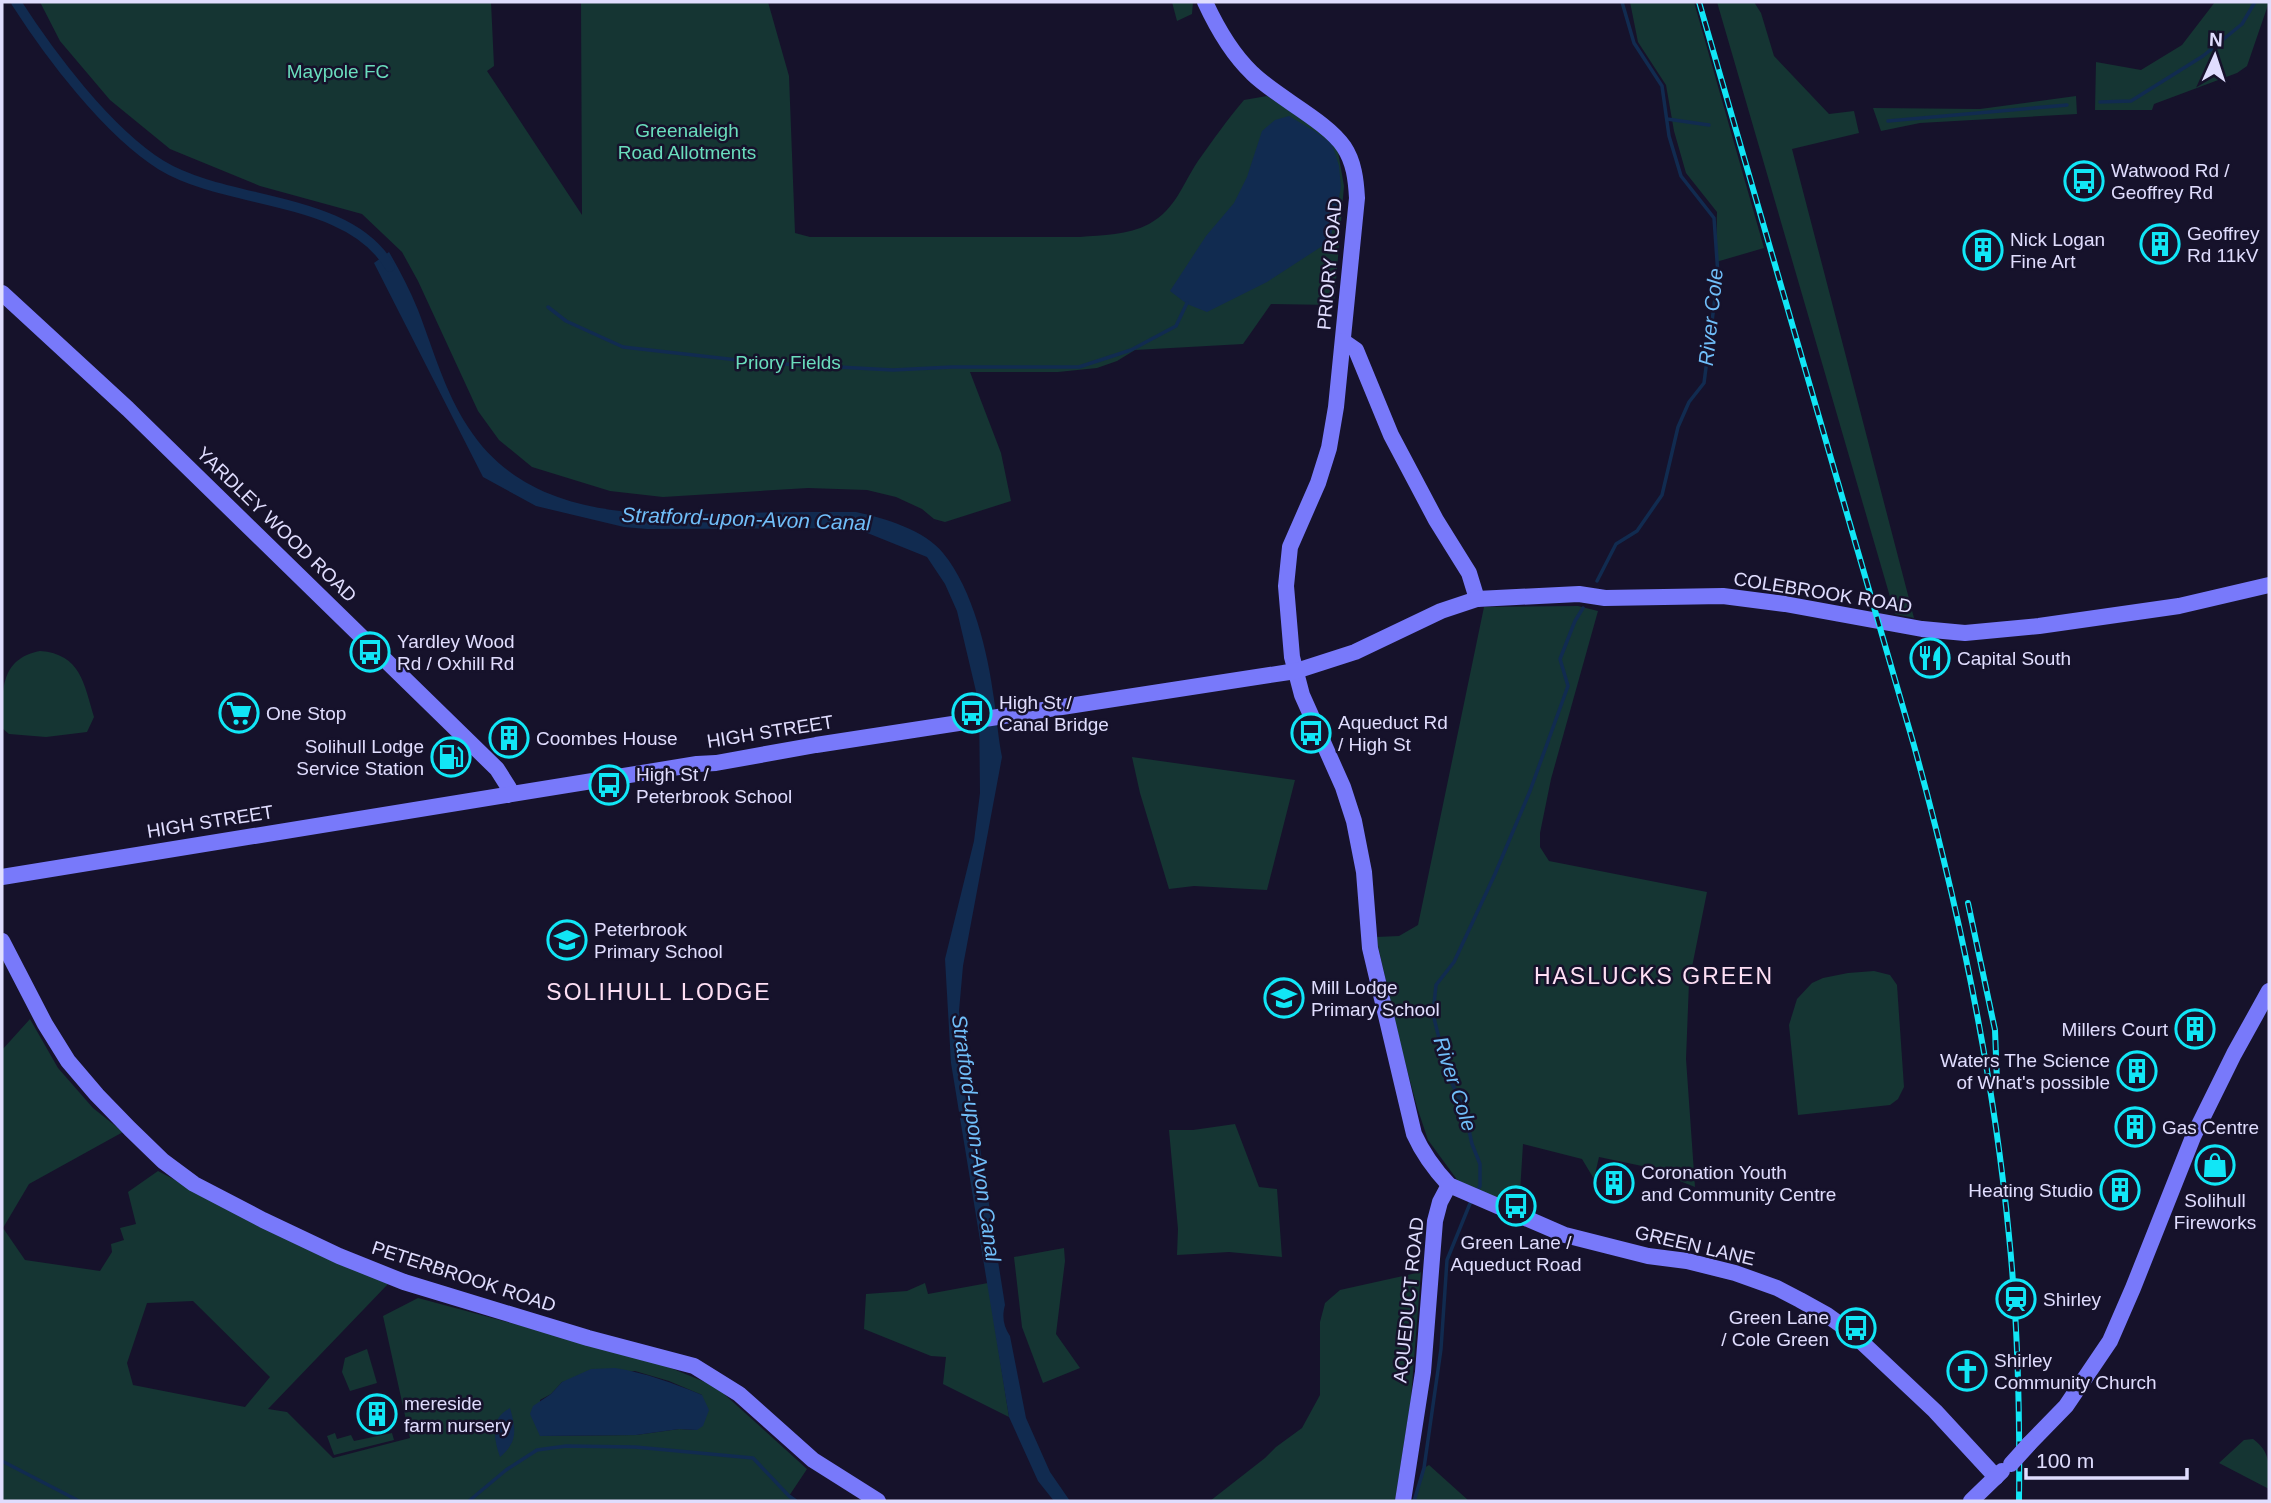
<svg xmlns="http://www.w3.org/2000/svg" width="2271" height="1503" viewBox="0 0 2271 1503" font-family="Arial,sans-serif">
	<style>
		.green { fill: #153533; fill-rule: evenodd }
		.water { fill: #112b50 }
		.lines { fill: none; stroke-linecap: round; stroke-linejoin: round }
		.stream { stroke: #112b50; stroke-width: 3.5 }
		.canal { stroke: #112b50; stroke-width: 10 }
		.secondary { stroke: #7879fa; stroke-width: 16 }
		.rail-casing { stroke: #11e6f6; stroke-width: 6 }
		.rail { stroke: #16122b; stroke-width: 3.5; stroke-dasharray: 10; stroke-linecap: butt }
		.secondary-bridge { stroke: #7879fa; stroke-width: 16 }
		.labels { text-anchor: middle; stroke-width: 5; stroke-linejoin: round; paint-order: stroke }
		.park-label { font-size: 19px; fill: #6addbd; stroke: #16122b }
		.poi-label { font-size: 19px; fill: #e0ddfe; stroke: #16122b; text-anchor: start }
		.street-label { font-size: 19px; fill: #e0ddfe; stroke: #16122b }
		.water-label { font-size: 21px; font-style: italic; fill: #70bef9; stroke: #16122b }
		.quarter-label { font-size: 23px; letter-spacing: 2px; fill: #fedff4; stroke: #16122b }
	</style>
	<rect width="100%" height="100%" fill="#16122b"/>
	<!-- green -->
	<g class="green">
		<path d="M 40,2 L 491,2 L 494,66 L 487,71 L 582,215 L 581,2 L 768,2 L 789,76 L 795,233 L 810,237 L 1080,237 C 1102,235 1128,235 1149,224 C 1176,209 1182,185 1198,161 C 1213,140 1227,120 1244,100 L 1267,96 L 1330,137 L 1337,146 L 1344,186 L 1334,305 L 1271,304 L 1243,344 L 1135,350 L 1117,361 L 1097,368 L 1058,372 L 970,372 L 1001,453 L 1011,501 L 945,522 L 934,519 L 922,509 L 896,497 L 867,490 L 808,488 L 663,497 L 610,491 L 532,467 L 499,440 L 478,411 L 418,281 L 402,252 L 362,214 L 260,186 L 170,149 L 110,100 L 60,41 Z"/>
		<path d="M 1172,2 L 1193,2 L 1192,14 L 1177,21 Z"/>
		<path d="M 1630,2 L 1694,2 L 1764,248 L 1716,262 L 1717,212 L 1686,173 L 1674,131 L 1666,85 L 1638,42 Z"/>
		<path d="M 1717,2 L 1754,2 L 1761,13 L 1774,56 L 1829,114 L 1854,111 L 1859,133 L 1792,149 L 1914,618 L 1895,614 Z"/>
		<path d="M 2215,2 L 2269,2 L 2247,66 L 2237,73 L 2154,104 L 2152,110 L 2095,110 L 2096,62 L 2141,70 L 2182,45 Z"/>
		<path d="M 2076,96 L 2077,114 L 1920,123 L 1881,131 L 1873,108 L 1980,109 Z"/>
		<path d="M 1578,606 L 1598,611 L 1551,779 L 1540,833 L 1540,847 L 1549,861 L 1707,892 L 1689,982 L 1686,1059 L 1695,1187 L 1642,1166 L 1599,1157 L 1594,1179 L 1582,1159 L 1523,1144 L 1519,1208 L 1458,1181 L 1428,1140 L 1417,1107 L 1400,1043 L 1376,937 L 1399,936 L 1418,925 L 1484,607 Z"/>
		<path d="M 40,651 C 81,654 84,684 94,717 L 87,732 L 46,737 L 9,734 L 2,728 C 2,690 0,659 40,651 Z"/>
		<path d="M 1132,757 L 1295,780 L 1267,890 L 1194,886 L 1169,889 L 1140,793 Z"/>
		<path d="M 1874,971 L 1890,975 L 1897,985 L 1904,1087 L 1898,1099 L 1890,1105 L 1798,1115 L 1789,1025 L 1797,999 L 1812,983 L 1823,978 L 1848,973 Z"/>
		<path d="M 30,1019 L 58,1068 L 93,1108 L 123,1132 L 29,1184 L 3,1228 L 25,1260 L 100,1271 L 112,1252 L 111,1244 L 124,1240 L 120,1228 L 136,1224 L 128,1192 L 158,1171 L 278,1233 L 388,1284 L 268,1409 L 287,1412 L 333,1458 L 410,1438 L 383,1316 L 418,1298 L 656,1362 L 705,1382 L 723,1393 L 807,1469 L 789,1496 L 796,1501 L 2,1501 L 2,1050 ZM 193,1301 L 270,1377 L 245,1407 L 133,1385 L 127,1363 L 147,1303 ZM 635,1371 L 669,1381 L 702,1395 L 697,1430 L 679,1429 L 636,1435 L 540,1436 L 540,1400 L 551,1394 L 562,1382 Z"/>
		<path d="M 1235,1124 L 1259,1187 L 1277,1189 L 1282,1257 L 1229,1252 L 1177,1255 L 1178,1229 L 1169,1130 L 1193,1130 Z"/>
		<path d="M 1064,1248 L 1065,1261 L 1056,1334 L 1080,1368 L 1043,1383 L 1022,1327 L 1014,1257 Z"/>
		<path d="M 1421,1272 L 1411,1398 L 1395,1501 L 1210,1501 L 1265,1458 L 1276,1447 L 1302,1428 L 1320,1395 L 1320,1322 L 1325,1303 L 1340,1290 Z"/>
		<path d="M 925,1283 L 928,1294 L 988,1283 L 1009,1417 L 943,1384 L 946,1357 L 931,1356 L 864,1329 L 866,1294 L 907,1291 Z"/>
		<path d="M 367,1349 L 377,1383 L 350,1391 L 342,1372 L 345,1358 Z"/>
		<path d="M 335,1433 L 337,1439 L 351,1435 L 354,1441 L 392,1433 L 394,1440 L 334,1455 L 327,1436 Z"/>
		<path d="M 2253,1439 C 2271,1452 2269,1465 2269,1489 L 2219,1463 L 2244,1440 Z"/>
		<path d="M 1429,1465 L 1469,1501 L 1415,1501 L 1424,1468 Z"/>
	</g>
	<!-- water -->
	<g class="water">
		<path d="M 1289,116 L 1316,132 L 1332,144 L 1339,166 L 1341,187 L 1330,241 L 1267,282 L 1207,312 L 1187,304 L 1170,291 L 1206,236 L 1234,203 L 1247,177 L 1262,131 L 1275,120 Z"/>
		<path d="M 389,252 C 400,271 410,290 418,310 C 433,349 445,392 468,427 C 528,520 641,516 739,513 C 778,512 817,512 856,512 C 884,518 925,530 943,553 C 973,589 988,653 994,699 C 997,719 998,737 1002,757 L 963,966 L 959,1011 L 962,1034 L 1005,1305 C 1002,1316 1003,1326 1010,1336 L 1026,1418 L 1050,1472 L 1070,1501 L 1054,1501 L 1038,1481 L 1009,1417 L 951,1063 L 945,959 L 974,841 L 980,793 L 979,704 L 957,611 L 945,584 L 927,557 L 855,528 L 647,529 L 624,527 L 536,506 L 483,477 L 374,263 Z"/>
		<path d="M 615,1368 C 646,1373 673,1383 702,1395 L 709,1410 L 703,1426 L 697,1430 L 679,1429 L 636,1435 L 540,1436 L 530,1414 L 533,1406 L 551,1394 L 562,1382 L 591,1369 Z"/>
		<path d="M 510,1408 C 516,1429 518,1442 500,1457 C 494,1439 489,1419 510,1408 Z"/>
	</g>
	<g class="lines">
		<!-- stream -->
		<g class="stream">
			<path d="M 2100,102 L 2131,101 L 2203,56 L 2242,24 L 2255,2"/>
			<path d="M 1667,119 L 1709,125"/>
			<path d="M 1888,121 L 2067,105"/>
			<path d="M 548,307 L 566,321 L 623,347 L 765,363 L 893,370 L 952,367 L 1079,367 L 1131,350 L 1176,326 L 1187,303"/>
			<path d="M 1597,581 L 1616,544 L 1637,531 L 1662,495 L 1678,427 L 1689,402 L 1704,383 L 1718,275 L 1714,218 L 1681,176 L 1669,136 L 1662,86 L 1634,43 L 1622,2"/>
			<path d="M 1477,1191 L 1480,1186 L 1480,1164 L 1472,1144 L 1464,1108 L 1448,1075 L 1433,1014 L 1436,985 L 1454,962 L 1495,874 L 1530,791 L 1568,686 L 1560,659 L 1575,621 L 1583,608"/>
			<path d="M 2,1461 L 79,1501"/>
			<path d="M 469,1501 L 506,1470 L 537,1450 L 566,1446 L 635,1447 L 753,1458 L 789,1496 L 796,1501"/>
			<path d="M 1414,1501 L 1424,1468 L 1441,1349 L 1447,1260 L 1471,1201"/>
		</g>
		<!-- canal -->
		<path class="canal" d="M 16,2 C 50,55 107,131 161,165 C 228,206 349,195 390,267"/>
		<!-- secondary -->
		<g class="secondary">
			<path d="M 1205,2 C 1217,28 1231,53 1252,73 C 1276,97 1327,121 1344,147 C 1354,162 1356,180 1357,198 L 1336,407 L 1329,448 L 1318,483 L 1290,547 L 1286,586 L 1292,657 L 1302,695 L 1343,787 L 1354,821 L 1364,872 L 1370,948 L 1414,1134 C 1423,1154 1434,1169 1449,1185 L 1565,1235 L 1648,1256 L 1687,1261 L 1735,1273 L 1777,1288 L 1800,1300 L 1827,1315 L 1852,1333 L 1935,1411 L 1996,1477"/>
			<path d="M 2,293 L 128,409 L 497,769 L 509,788 L 507,795"/>
			<path d="M 1343,341 L 1356,350 L 1391,435 L 1436,520 L 1469,573 L 1477,599"/>
			<path d="M 2,877 L 697,764 L 716,763 L 816,745 L 1296,671 L 1355,652 L 1441,611 L 1477,599 L 1579,594 L 1605,598 L 1723,596 L 1785,604 L 1922,629 L 1965,633 L 2039,626 L 2179,606 L 2269,585"/>
			<path d="M 2,941 L 45,1024 L 68,1061 L 97,1095 L 130,1129 L 163,1161 L 194,1184 L 263,1220 L 339,1256 L 404,1282 L 588,1338 L 694,1366 L 739,1394 L 813,1460 L 878,1501"/>
			<path d="M 2029,1444 L 2066,1406 L 2110,1341 L 2133,1288 L 2193,1137 L 2234,1054 L 2269,991"/>
			<path d="M 1403,1501 L 1423,1372 L 1435,1221 L 1440,1202 L 1449,1185"/>
			<path d="M 1971,1501 L 2002,1471"/>
		</g>
		<!-- rail casing -->
		<g class="rail-casing">
			<g id="rail">
				<path d="M 1699,2 L 1913,742 C 1958,904 1993,1069 2009,1236 C 2018,1324 2020,1413 2019,1501"/>
				<path d="M 1968,903 L 1995,1030 L 1997,1082"/>
			</g>
		</g>
		<!-- rail -->
		<use href="#rail" class="rail"/>
		<!-- secondary-bridge -->
		<path class="secondary-bridge" d="M 2011,1464 L 2029,1444"/>
	</g>
	<!-- icons -->
	<defs>
		<g id="bus-ring" transform="scale(2.0125)"><circle r="9.5" fill="#16122b" stroke="#11e6f6" stroke-width="1.5"/><path d="M-5-6H5V4H4V6H2V4H-2V6H-4V4H-5ZM-3.5-4V0h7V-4ZM-3.5 1.2v1.5H-2V1.2ZM2 1.2v1.5H3.5V1.2Z" fill="#11e6f6"/></g>
		<g id="building-ring" transform="scale(2.0125)"><circle r="9.5" fill="#16122b" stroke="#11e6f6" stroke-width="1.5"/><path d="M-4-6H4V6H1V3H-1V6H-4ZM-2.5-4.3h1.7v1.8h-1.7ZM.8-4.3h1.7v1.8H.8ZM-2.5-1h1.7V.8h-1.7ZM.8-1h1.7V.8H.8Z" fill="#11e6f6"/></g>
		<g id="restaurant-ring" transform="scale(2.0125)"><circle r="9.5" fill="#16122b" stroke="#11e6f6" stroke-width="1.5"/><path d="M-5-6h1v4h1v-4h1v4h1v-4h1v5L-1.5 .5V6h-2V.5L-5-1ZM5-6V6H3V1.5H1.5Q1.5-4 5-6Z" fill="#11e6f6"/></g>
		<g id="supermarket-ring" transform="scale(2.0125)"><circle r="9.5" fill="#16122b" stroke="#11e6f6" stroke-width="1.5"/><path d="M-6-5.5h2.5l.6 2H6L4.5 2H-2.5L-4.4-4H-6ZM-1.5 3.2a1.3 1.3 0 1 0 .1 0ZM3 3.2a1.3 1.3 0 1 0 .1 0Z" fill="#11e6f6"/></g>
		<g id="fuel-ring" transform="scale(2.0125)"><circle r="9.5" fill="#16122b" stroke="#11e6f6" stroke-width="1.5"/><path d="M-5.5-6h7V0h2V4h1.3V-2.5L3-4.5l.8-.8L6-3V5H2.5V1h-1V6h-7ZM-4.2-4.7v3.2H.2V-4.7Z" fill="#11e6f6"/></g>
		<g id="school-ring" transform="scale(2.0125)"><circle r="9.5" fill="#16122b" stroke="#11e6f6" stroke-width="1.5"/><path d="M0-5L7-2L0 1L-7-2ZM-4 1L0 2.5L4 1V4Q0 6-4 4Z" fill="#11e6f6"/></g>
		<g id="shop-ring" transform="scale(2.0125)"><circle r="9.5" fill="#16122b" stroke="#11e6f6" stroke-width="1.5"/><path d="M-5-2.5h2.3a2.7 3.5 0 0 1 5.4 0H5L5.5 6h-11ZM-1.5-2.5h3a1.5 2.3 0 0 0-3 0Z" fill="#11e6f6"/></g>
		<g id="station-ring" transform="scale(2.0125)"><circle r="9.5" fill="#16122b" stroke="#11e6f6" stroke-width="1.5"/><path d="M-3-6H3Q5-6 5-4V2Q5 4 3 4L4.5 6H3L1.5 4h-3L-3 6H-4.5L-3 4Q-5 4-5 2V-4Q-5-6-3-6ZM-3.5-4v3h7v-3ZM-3.5 1v1.5H-2V1ZM2 1v1.5H3.5V1Z" fill="#11e6f6"/></g>
		<g id="church-ring" transform="scale(2.0125)"><circle r="9.5" fill="#16122b" stroke="#11e6f6" stroke-width="1.5"/><path d="M-1.2-6h2.4v3.5h3.3v2.4h-3.3V6h-2.4V-.1h-3.3v-2.4h3.3Z" fill="#11e6f6"/></g>
	</defs>
	<g fill-rule="evenodd">
		<use href="#bus-ring" x="2084" y="181"/>
		<use href="#building-ring" x="2160" y="244"/>
		<use href="#building-ring" x="1983" y="250"/>
		<use href="#bus-ring" x="370" y="652"/>
		<use href="#restaurant-ring" x="1930" y="658"/>
		<use href="#supermarket-ring" x="239" y="713"/>
		<use href="#bus-ring" x="972" y="713"/>
		<use href="#bus-ring" x="1311" y="733"/>
		<use href="#building-ring" x="509" y="738"/>
		<use href="#fuel-ring" x="451" y="757"/>
		<use href="#bus-ring" x="609" y="785"/>
		<use href="#school-ring" x="567" y="940"/>
		<use href="#school-ring" x="1284" y="998"/>
		<use href="#building-ring" x="2195" y="1029"/>
		<use href="#building-ring" x="2137" y="1071"/>
		<use href="#building-ring" x="2135" y="1127"/>
		<use href="#shop-ring" x="2215" y="1165"/>
		<use href="#building-ring" x="1614" y="1183"/>
		<use href="#building-ring" x="2120" y="1190"/>
		<use href="#bus-ring" x="1516" y="1206"/>
		<use href="#station-ring" x="2016" y="1299"/>
		<use href="#bus-ring" x="1856" y="1328"/>
		<use href="#church-ring" x="1967" y="1371"/>
		<use href="#building-ring" x="377" y="1414"/>
	</g>
	<g class="labels">
		<!-- park labels -->
		<g class="park-label">
			<text x="338" y="78">Maypole FC</text>
			<text x="687" y="137">Greenaleigh<tspan x="687" dy="22">Road Allotments</tspan></text>
			<text x="788" y="369">Priory Fields</text>
		</g>
		<!-- poi labels -->
		<g class="poi-label">
			<text x="2111" y="177">Watwood Rd /<tspan x="2111" dy="22">Geoffrey Rd</tspan></text>
			<text x="2187" y="240">Geoffrey<tspan x="2187" dy="22">Rd 11kV</tspan></text>
			<text x="2010" y="246">Nick Logan<tspan x="2010" dy="22">Fine Art</tspan></text>
			<text x="397" y="648">Yardley Wood<tspan x="397" dy="22">Rd / Oxhill Rd</tspan></text>
			<text x="1957" y="665">Capital South</text>
			<text x="999" y="709">High St /<tspan x="999" dy="22">Canal Bridge</tspan></text>
			<text x="266" y="720">One Stop</text>
			<text x="1338" y="729">Aqueduct Rd<tspan x="1338" dy="22">/ High St</tspan></text>
			<text x="536" y="745">Coombes House</text>
			<text x="424" y="753" text-anchor="end">Solihull Lodge<tspan x="424" dy="22">Service Station</tspan></text>
			<text x="636" y="781">High St /<tspan x="636" dy="22">Peterbrook School</tspan></text>
			<text x="594" y="936">Peterbrook<tspan x="594" dy="22">Primary School</tspan></text>
			<text x="1311" y="994">Mill Lodge<tspan x="1311" dy="22">Primary School</tspan></text>
			<text x="2168" y="1036" text-anchor="end">Millers Court</text>
			<text x="2110" y="1067" text-anchor="end">Waters The Science<tspan x="2110" dy="22">of What's possible</tspan></text>
			<text x="2162" y="1134">Gas Centre</text>
			<text x="1641" y="1179">Coronation Youth<tspan x="1641" dy="22">and Community Centre</tspan></text>
			<text x="2093" y="1197" text-anchor="end">Heating Studio</text>
			<text x="2215" y="1207" text-anchor="middle">Solihull<tspan x="2215" dy="22">Fireworks</tspan></text>
			<text x="1516" y="1249" text-anchor="middle">Green Lane /<tspan x="1516" dy="22">Aqueduct Road</tspan></text>
			<text x="2043" y="1306">Shirley</text>
			<text x="1829" y="1324" text-anchor="end">Green Lane<tspan x="1829" dy="22">/ Cole Green</tspan></text>
			<text x="1994" y="1367">Shirley<tspan x="1994" dy="22">Community Church</tspan></text>
			<text x="404" y="1410">mereside<tspan x="404" dy="22">farm nursery</tspan></text>
		</g>
		<!-- street labels -->
		<g class="street-label">
			<text transform="translate(1329 264) rotate(-85)" y="7">PRIORY ROAD</text>
			<text transform="translate(277 524) rotate(44)" y="7">YARDLEY WOOD ROAD</text>
			<text transform="translate(1823 592) rotate(9)" y="7">COLEBROOK ROAD</text>
			<text transform="translate(770 731) rotate(-9)" y="7">HIGH STREET</text>
			<text transform="translate(210 821) rotate(-9)" y="7">HIGH STREET</text>
			<text transform="translate(1695 1245) rotate(13)" y="7">GREEN LANE</text>
			<text transform="translate(464 1276) rotate(18)" y="7">PETERBROOK ROAD</text>
			<text transform="translate(1408 1300) rotate(-84)" y="7">AQUEDUCT ROAD</text>
		</g>
		<!-- water labels -->
		<g class="water-label">
			<text transform="translate(1711 317) rotate(-84)" y="7">River Cole</text>
			<text transform="translate(746 519) rotate(2)" y="7">Stratford-upon-Avon Canal</text>
			<text transform="translate(1455 1084) rotate(72)" y="7">River Cole</text>
			<text transform="translate(976 1138) rotate(82)" y="7">Stratford-upon-Avon Canal</text>
		</g>
		<!-- quarter labels -->
		<g class="quarter-label">
			<text x="1654" y="984">HASLUCKS GREEN</text>
			<text x="659" y="1000">SOLIHULL LODGE</text>
		</g>
	</g>
	<!-- border -->
	<rect width="2271" height="1503" fill="none" stroke="#e0ddfe" stroke-width="7"/>
	<!-- north arrow -->
	<g transform="translate(2215 56) rotate(3)" stroke="#16122b" stroke-width="5" paint-order="stroke">
	<path d="M0-5L12 26L0 18L-12 26Z" fill="#e0ddfe"/>
	<text y="-10" font-size="19" font-weight="bold" text-anchor="middle" fill="#e0ddfe">N</text>
	</g>
	<!-- scale -->
	<path d="M2026 1468v10h161v-10" fill="none" stroke="#e0ddfe" stroke-width="3.5"/>
	<text x="2036" y="1468" font-size="21" fill="#e0ddfe" stroke="#16122b" stroke-width="5" paint-order="stroke">100 m</text>
</svg>
